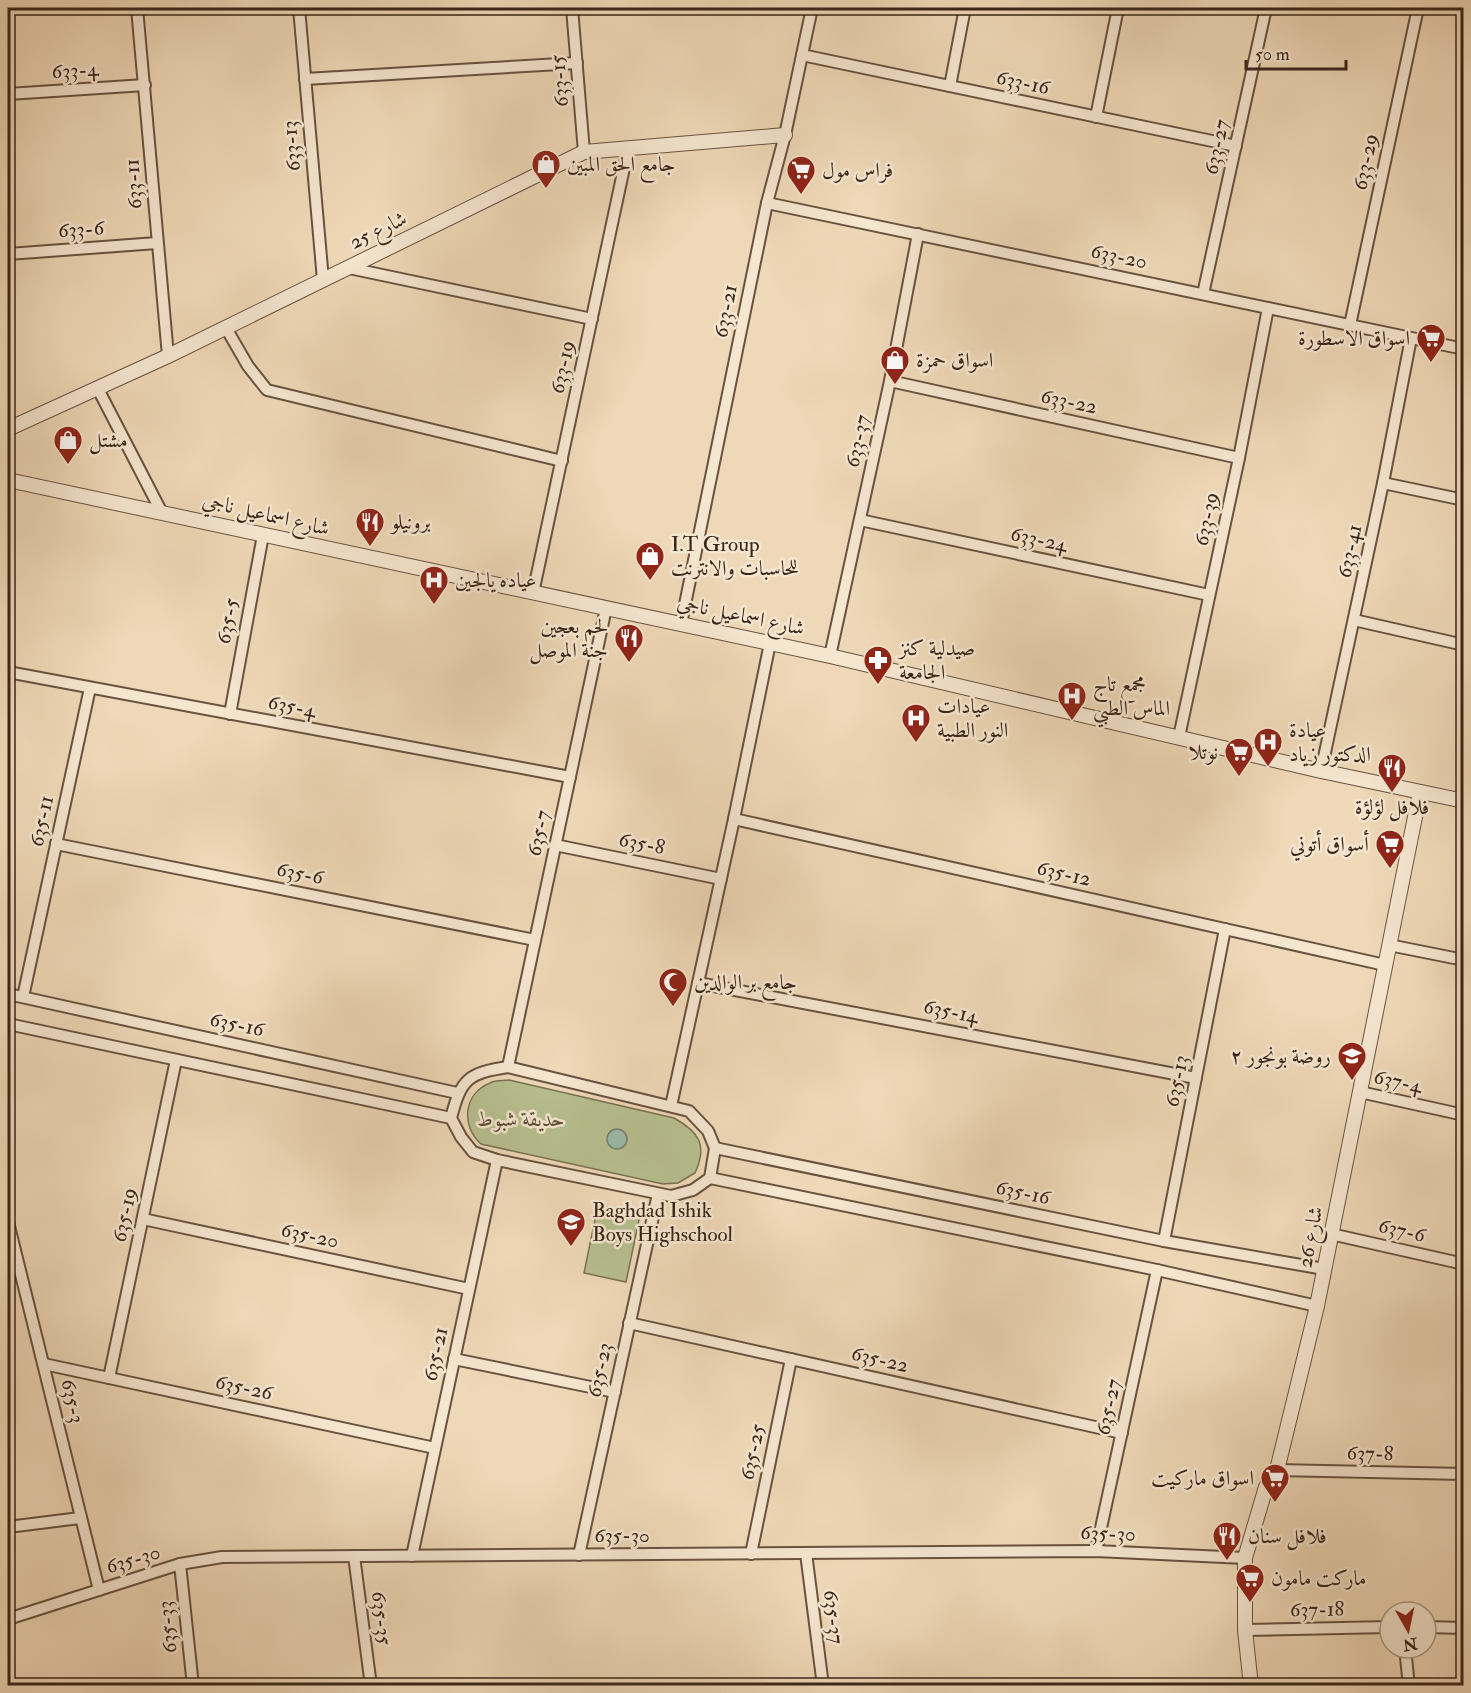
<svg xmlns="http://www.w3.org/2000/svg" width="1471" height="1693" viewBox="0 0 1471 1693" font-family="'IM FELL Double Pica',Amiri,serif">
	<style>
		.green { fill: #b7bf90; stroke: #797254; stroke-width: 1.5 }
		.water { fill: #9abaaa; stroke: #747e70; stroke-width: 1.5 }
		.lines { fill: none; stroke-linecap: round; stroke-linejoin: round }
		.minor-casing { stroke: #685240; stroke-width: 14 }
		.tertiary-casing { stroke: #685240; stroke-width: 16 }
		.minor { stroke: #f5e6d0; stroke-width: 10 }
		.tertiary { stroke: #f5e6d0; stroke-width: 14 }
		.labels { text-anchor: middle; stroke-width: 5; stroke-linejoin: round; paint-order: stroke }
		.street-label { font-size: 21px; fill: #3b2518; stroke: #f5e6d0 }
		.poi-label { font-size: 21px; fill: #3b2518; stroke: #f5e6d0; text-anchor: start }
		.park-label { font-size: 21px; font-style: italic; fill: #5a4c36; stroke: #f5e6d0 }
	</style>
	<rect width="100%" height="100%" fill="#efd8b7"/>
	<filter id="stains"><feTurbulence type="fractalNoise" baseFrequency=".00333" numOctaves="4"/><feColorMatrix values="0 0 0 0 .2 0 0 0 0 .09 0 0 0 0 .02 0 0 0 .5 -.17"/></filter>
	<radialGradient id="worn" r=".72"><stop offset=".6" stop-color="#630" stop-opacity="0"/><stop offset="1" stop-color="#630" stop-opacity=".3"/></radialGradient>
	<!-- green -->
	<g class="green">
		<path d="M 509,1080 L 674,1118 C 699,1132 708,1145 695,1173 L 678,1183 L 663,1184 L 481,1144 C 461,1126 463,1094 490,1083 C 495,1080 503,1081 509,1080 Z"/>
		<path d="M 598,1205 L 640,1215 L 626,1282 L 584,1273 Z"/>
	</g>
	<!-- water -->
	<circle class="water" cx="617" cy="1139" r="10"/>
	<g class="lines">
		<!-- minor casing -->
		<g class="minor-casing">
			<g id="minor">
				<path d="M 137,8 L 168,356"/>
				<path d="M 299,8 L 323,280"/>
				<path d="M 572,8 L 584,152"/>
				<path d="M 802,55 L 1236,146"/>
				<path d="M 305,79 L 577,63"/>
				<path d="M 950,86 L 965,8"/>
				<path d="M 8,94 L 145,85"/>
				<path d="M 1096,117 L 1118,8"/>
				<path d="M 767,203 L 1464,349"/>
				<path d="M 8,254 L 157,243"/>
				<path d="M 349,268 L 592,319"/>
				<path d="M 1203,294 L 1266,8"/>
				<path d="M 1350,325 L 1418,8"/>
				<path d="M 226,328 L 248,366 L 267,390 L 562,461"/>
				<path d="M 890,381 L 1239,458"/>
				<path d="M 98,389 L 161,511"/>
				<path d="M 1383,483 L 1464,500"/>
				<path d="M 860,520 L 1209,595"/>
				<path d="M 533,593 L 628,149"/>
				<path d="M 1354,620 L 1464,645"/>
				<path d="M 681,624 L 767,203 L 785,135 L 812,8"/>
				<path d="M 830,656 L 890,381 L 918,234"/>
				<path d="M 8,672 L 570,777"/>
				<path d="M 230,714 L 263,535"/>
				<path d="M 1179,737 L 1239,458 L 1268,308"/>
				<path d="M 1321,771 L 1383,483 L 1411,338"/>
				<path d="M 734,819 L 1385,965"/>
				<path d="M 56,844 L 535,940"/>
				<path d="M 555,845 L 721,879"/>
				<path d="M 1389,945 L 1464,960"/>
				<path d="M 698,983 L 1196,1078"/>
				<path d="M 8,994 L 457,1093"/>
				<path d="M 23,997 L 90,688"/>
				<path d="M 8,1024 L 451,1118"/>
				<path d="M 508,1067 L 689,1111 L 708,1131 L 715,1148 L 710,1178 L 693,1190 L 671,1196 L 497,1160 L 473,1152 L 461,1137 L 451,1118 C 461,1079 468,1073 508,1067 Z"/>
				<path d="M 508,1067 L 606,608"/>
				<path d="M 1360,1092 L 1464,1115"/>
				<path d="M 671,1106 L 734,819 L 770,643"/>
				<path d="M 715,1148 L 1164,1241 L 1324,1269"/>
				<path d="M 710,1178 L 1157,1270 L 1317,1306"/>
				<path d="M 143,1219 L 469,1289"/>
				<path d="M 8,1222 L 99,1590"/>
				<path d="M 1331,1234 L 1464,1264"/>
				<path d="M 1164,1241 L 1225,929"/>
				<path d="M 629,1323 L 1122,1433"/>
				<path d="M 454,1359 L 615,1392"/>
				<path d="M 44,1364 L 435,1448"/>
				<path d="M 109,1378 L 176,1060"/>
				<path d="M 1277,1470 L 1464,1474"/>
				<path d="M 8,1527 L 80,1518"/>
				<path d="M 1096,1551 L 1157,1270"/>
				<path d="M 806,1553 L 823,1686"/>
				<path d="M 751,1554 L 791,1359"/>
				<path d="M 579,1555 L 658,1194"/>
				<path d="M 354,1556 L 371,1686"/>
				<path d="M 412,1556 L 497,1160"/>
				<path d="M 180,1564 L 193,1686"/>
				<path d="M 8,1619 L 180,1564 L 222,1557 L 1096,1551 L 1245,1558"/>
				<path d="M 1426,1627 L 1464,1628"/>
				<path d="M 1245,1630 L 1390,1627"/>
				<path d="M 1405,1648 L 1409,1686"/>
			</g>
		</g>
		<!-- tertiary casing -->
		<g class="tertiary-casing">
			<g id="tertiary">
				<path d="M 8,429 L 168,356 L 584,152 L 785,135"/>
				<path d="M 8,480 L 830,656 L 1321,771 L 1464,801"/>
				<path d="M 1251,1686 L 1245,1630 L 1245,1558 L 1266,1487 L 1277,1470 L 1317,1306 L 1420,792"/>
			</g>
		</g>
		<!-- minor -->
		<use href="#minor" class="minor"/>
		<!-- tertiary -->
		<use href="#tertiary" class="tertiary"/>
	</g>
	<!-- icons -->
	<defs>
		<g id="shop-pin" transform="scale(1.5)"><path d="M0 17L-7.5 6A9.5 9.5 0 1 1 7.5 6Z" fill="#8f2418" stroke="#f5e6d0"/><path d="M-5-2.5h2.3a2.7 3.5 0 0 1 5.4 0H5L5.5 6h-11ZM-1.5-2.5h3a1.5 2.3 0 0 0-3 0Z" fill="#fff"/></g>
		<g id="supermarket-pin" transform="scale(1.5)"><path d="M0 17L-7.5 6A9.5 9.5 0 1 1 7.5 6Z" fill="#8f2418" stroke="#f5e6d0"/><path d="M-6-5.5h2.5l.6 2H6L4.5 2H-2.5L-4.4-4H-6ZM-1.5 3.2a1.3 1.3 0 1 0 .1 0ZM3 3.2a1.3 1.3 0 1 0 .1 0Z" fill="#fff"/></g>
		<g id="restaurant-pin" transform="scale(1.5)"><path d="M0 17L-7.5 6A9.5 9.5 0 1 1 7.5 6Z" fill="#8f2418" stroke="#f5e6d0"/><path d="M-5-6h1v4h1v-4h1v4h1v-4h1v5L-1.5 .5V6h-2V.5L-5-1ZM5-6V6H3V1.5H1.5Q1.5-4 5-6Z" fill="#fff"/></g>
		<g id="hospital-pin" transform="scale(1.5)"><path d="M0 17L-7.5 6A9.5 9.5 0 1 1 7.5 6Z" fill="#8f2418" stroke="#f5e6d0"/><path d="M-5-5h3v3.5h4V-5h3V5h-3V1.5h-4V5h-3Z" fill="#fff"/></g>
		<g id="pharmacy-pin" transform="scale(1.5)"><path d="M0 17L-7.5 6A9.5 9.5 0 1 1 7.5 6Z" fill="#8f2418" stroke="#f5e6d0"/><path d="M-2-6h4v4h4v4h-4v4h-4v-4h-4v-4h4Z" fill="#fff"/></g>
		<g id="mosque-pin" transform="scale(1.5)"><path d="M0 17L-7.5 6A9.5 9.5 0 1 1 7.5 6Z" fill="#8f2418" stroke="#f5e6d0"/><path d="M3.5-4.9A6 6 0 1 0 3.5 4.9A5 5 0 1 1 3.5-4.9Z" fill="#fff"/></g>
		<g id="school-pin" transform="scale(1.5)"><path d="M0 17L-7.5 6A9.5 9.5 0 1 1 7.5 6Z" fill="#8f2418" stroke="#f5e6d0"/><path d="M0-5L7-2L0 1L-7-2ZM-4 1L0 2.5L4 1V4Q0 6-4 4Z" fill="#fff"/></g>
	</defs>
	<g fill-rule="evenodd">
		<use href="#shop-pin" x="546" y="164"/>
		<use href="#supermarket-pin" x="801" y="170"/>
		<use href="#supermarket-pin" x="1431" y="338"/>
		<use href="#shop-pin" x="895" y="360"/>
		<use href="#shop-pin" x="68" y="440"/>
		<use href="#restaurant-pin" x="370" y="522"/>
		<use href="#shop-pin" x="650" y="556"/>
		<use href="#hospital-pin" x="434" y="580"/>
		<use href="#restaurant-pin" x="629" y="638"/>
		<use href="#pharmacy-pin" x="878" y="660"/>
		<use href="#hospital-pin" x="1072" y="696"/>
		<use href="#hospital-pin" x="916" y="718"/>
		<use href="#hospital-pin" x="1268" y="742"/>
		<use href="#supermarket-pin" x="1239" y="752"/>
		<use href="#restaurant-pin" x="1392" y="768"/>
		<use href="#supermarket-pin" x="1390" y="844"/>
		<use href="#mosque-pin" x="673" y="982"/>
		<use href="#school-pin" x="1352" y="1056"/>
		<use href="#school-pin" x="571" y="1222"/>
		<use href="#supermarket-pin" x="1275" y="1478"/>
		<use href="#restaurant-pin" x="1227" y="1536"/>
		<use href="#supermarket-pin" x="1250" y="1578"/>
	</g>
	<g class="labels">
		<!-- street labels -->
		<g class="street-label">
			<text transform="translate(75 70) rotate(-4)" y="7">633-4</text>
			<text transform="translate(559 81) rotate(-95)" y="7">633-15</text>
			<text transform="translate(1023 82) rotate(12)" y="7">633-16</text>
			<text transform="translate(291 146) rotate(-95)" y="7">633-13</text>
			<text transform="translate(1216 147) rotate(-78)" y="7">633-27</text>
			<text transform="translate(1365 162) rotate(-78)" y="7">633-29</text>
			<text transform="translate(133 184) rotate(-94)" y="7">633-11</text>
			<text transform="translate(81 229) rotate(-4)" y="7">633-6</text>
			<text transform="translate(378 230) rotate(-26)" y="7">شارع 25</text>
			<text transform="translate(1119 256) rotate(12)" y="7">633-20</text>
			<text transform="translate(725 311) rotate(-79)" y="7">633-21</text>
			<text transform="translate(562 367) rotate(-78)" y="7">633-19</text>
			<text transform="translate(1069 401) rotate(12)" y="7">633-22</text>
			<text transform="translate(857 441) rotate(-78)" y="7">633-37</text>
			<text transform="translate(266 514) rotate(13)" y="7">شارع اسماعيل ناجي</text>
			<text transform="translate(1206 519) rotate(-78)" y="7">633-39</text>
			<text transform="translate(1039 539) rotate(12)" y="7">633-24</text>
			<text transform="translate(1349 551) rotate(-78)" y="7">633-41</text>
			<text transform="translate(741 615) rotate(12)" y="7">شارع اسماعيل ناجي</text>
			<text transform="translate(227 621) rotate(-79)" y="7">635-5</text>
			<text transform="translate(292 706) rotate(11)" y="7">635-4</text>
			<text transform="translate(41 821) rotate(-78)" y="7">635-11</text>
			<text transform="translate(538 833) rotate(-78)" y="7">635-7</text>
			<text transform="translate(642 843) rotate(11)" y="7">635-8</text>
			<text transform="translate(300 873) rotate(11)" y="7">635-6</text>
			<text transform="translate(1064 873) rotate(13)" y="7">635-12</text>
			<text transform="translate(951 1011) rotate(11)" y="7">635-14</text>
			<text transform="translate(237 1024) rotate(12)" y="7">635-16</text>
			<text transform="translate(1176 1081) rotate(-79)" y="7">635-13</text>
			<text transform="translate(1398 1081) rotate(12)" y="7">637-4</text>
			<text transform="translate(1023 1192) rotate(12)" y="7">635-16</text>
			<text transform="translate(124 1215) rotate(-78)" y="7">635-19</text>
			<text transform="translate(1402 1230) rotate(13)" y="7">637-6</text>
			<text transform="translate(310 1235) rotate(12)" y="7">635-20</text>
			<text transform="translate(1310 1237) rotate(-79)" y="7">شارع 26</text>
			<text transform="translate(435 1354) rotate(-78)" y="7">635-21</text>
			<text transform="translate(880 1359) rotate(13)" y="7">635-22</text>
			<text transform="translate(599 1370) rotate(-78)" y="7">635-23</text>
			<text transform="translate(244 1387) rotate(12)" y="7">635-26</text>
			<text transform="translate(73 1401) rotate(77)" y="7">635-3</text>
			<text transform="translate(1108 1407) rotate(-78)" y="7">635-27</text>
			<text transform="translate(752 1452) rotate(-78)" y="7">635-25</text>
			<text transform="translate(1370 1453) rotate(1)" y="7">637-8</text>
			<text transform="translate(1108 1533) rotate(2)" y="7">635-30</text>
			<text x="622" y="1542">635-30</text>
			<text transform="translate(133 1559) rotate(-17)" y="7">635-30</text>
			<text transform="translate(1317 1609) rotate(-1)" y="7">637-18</text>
			<text transform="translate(834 1617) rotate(83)" y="7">635-37</text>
			<text transform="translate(382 1618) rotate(83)" y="7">635-35</text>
			<text transform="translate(167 1627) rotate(-96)" y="7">635-33</text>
		</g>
		<!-- poi labels -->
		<g class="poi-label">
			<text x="567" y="171">جامع الحق المبين</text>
			<text x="822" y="177">فراس مول</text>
			<text x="1410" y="345" text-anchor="end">اسواق الاسطورة</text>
			<text x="916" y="367">اسواق حمزة</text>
			<text x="89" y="447">مشتل</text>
			<text x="391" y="529">برونيلو</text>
			<text x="671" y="551">I.T Group<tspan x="671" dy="24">للحاسبات والانترنت</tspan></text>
			<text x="455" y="587">عياده يالجين</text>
			<text x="608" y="633" text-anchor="end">لحم بعجين<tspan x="608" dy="24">جنة الموصل</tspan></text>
			<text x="899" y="655">صيدلية كنز<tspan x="899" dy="24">الجامعة</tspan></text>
			<text x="1093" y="691">مجمع تاج<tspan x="1093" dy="24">الماس الطبي</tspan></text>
			<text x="937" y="713">عيادات<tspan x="937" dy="24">النور الطبية</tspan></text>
			<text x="1289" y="737">عيادة<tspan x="1289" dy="24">الدكتور زياد</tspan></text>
			<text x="1218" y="759" text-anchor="end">نوتلا</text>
			<text x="1392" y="814" text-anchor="middle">فلافل لؤلؤة</text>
			<text x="1369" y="851" text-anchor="end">أسواق أتوني</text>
			<text x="694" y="989">جامع بر الوالدين</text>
			<text x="1331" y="1063" text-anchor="end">روضة بونجور ٢</text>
			<text x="592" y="1217">Baghdad Ishik<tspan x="592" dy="24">Boys Highschool</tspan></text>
			<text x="1254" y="1485" text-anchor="end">اسواق ماركيت</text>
			<text x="1248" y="1543">فلافل سنان</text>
			<text x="1271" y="1585">ماركت مامون</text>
		</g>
		<!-- park labels -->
		<g class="park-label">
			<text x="521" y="1126">حديقة شبوط</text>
		</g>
	</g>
	<!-- margin -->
	<rect width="1471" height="1693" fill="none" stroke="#efd8b7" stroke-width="30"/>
	<rect x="9" y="9" width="1453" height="1675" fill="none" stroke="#3b2518" stroke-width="3"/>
	<rect x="15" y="15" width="1441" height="1663" fill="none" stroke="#3b2518" stroke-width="1.5"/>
	<!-- north arrow -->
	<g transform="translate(1408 1630) rotate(171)"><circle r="28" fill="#f5e6d0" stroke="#ab9986" stroke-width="1.5"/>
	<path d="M0-4.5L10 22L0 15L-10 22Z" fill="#8f2418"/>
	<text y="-9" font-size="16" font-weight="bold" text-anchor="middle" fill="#3b2518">N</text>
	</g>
	<!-- scale -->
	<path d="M1246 60v9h100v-9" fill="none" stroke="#3b2518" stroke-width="3"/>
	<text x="1255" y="60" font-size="18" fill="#3b2518" stroke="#f5e6d0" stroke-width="4.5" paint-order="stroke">50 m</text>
	<rect width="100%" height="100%" filter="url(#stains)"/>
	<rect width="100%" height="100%" fill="url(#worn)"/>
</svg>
